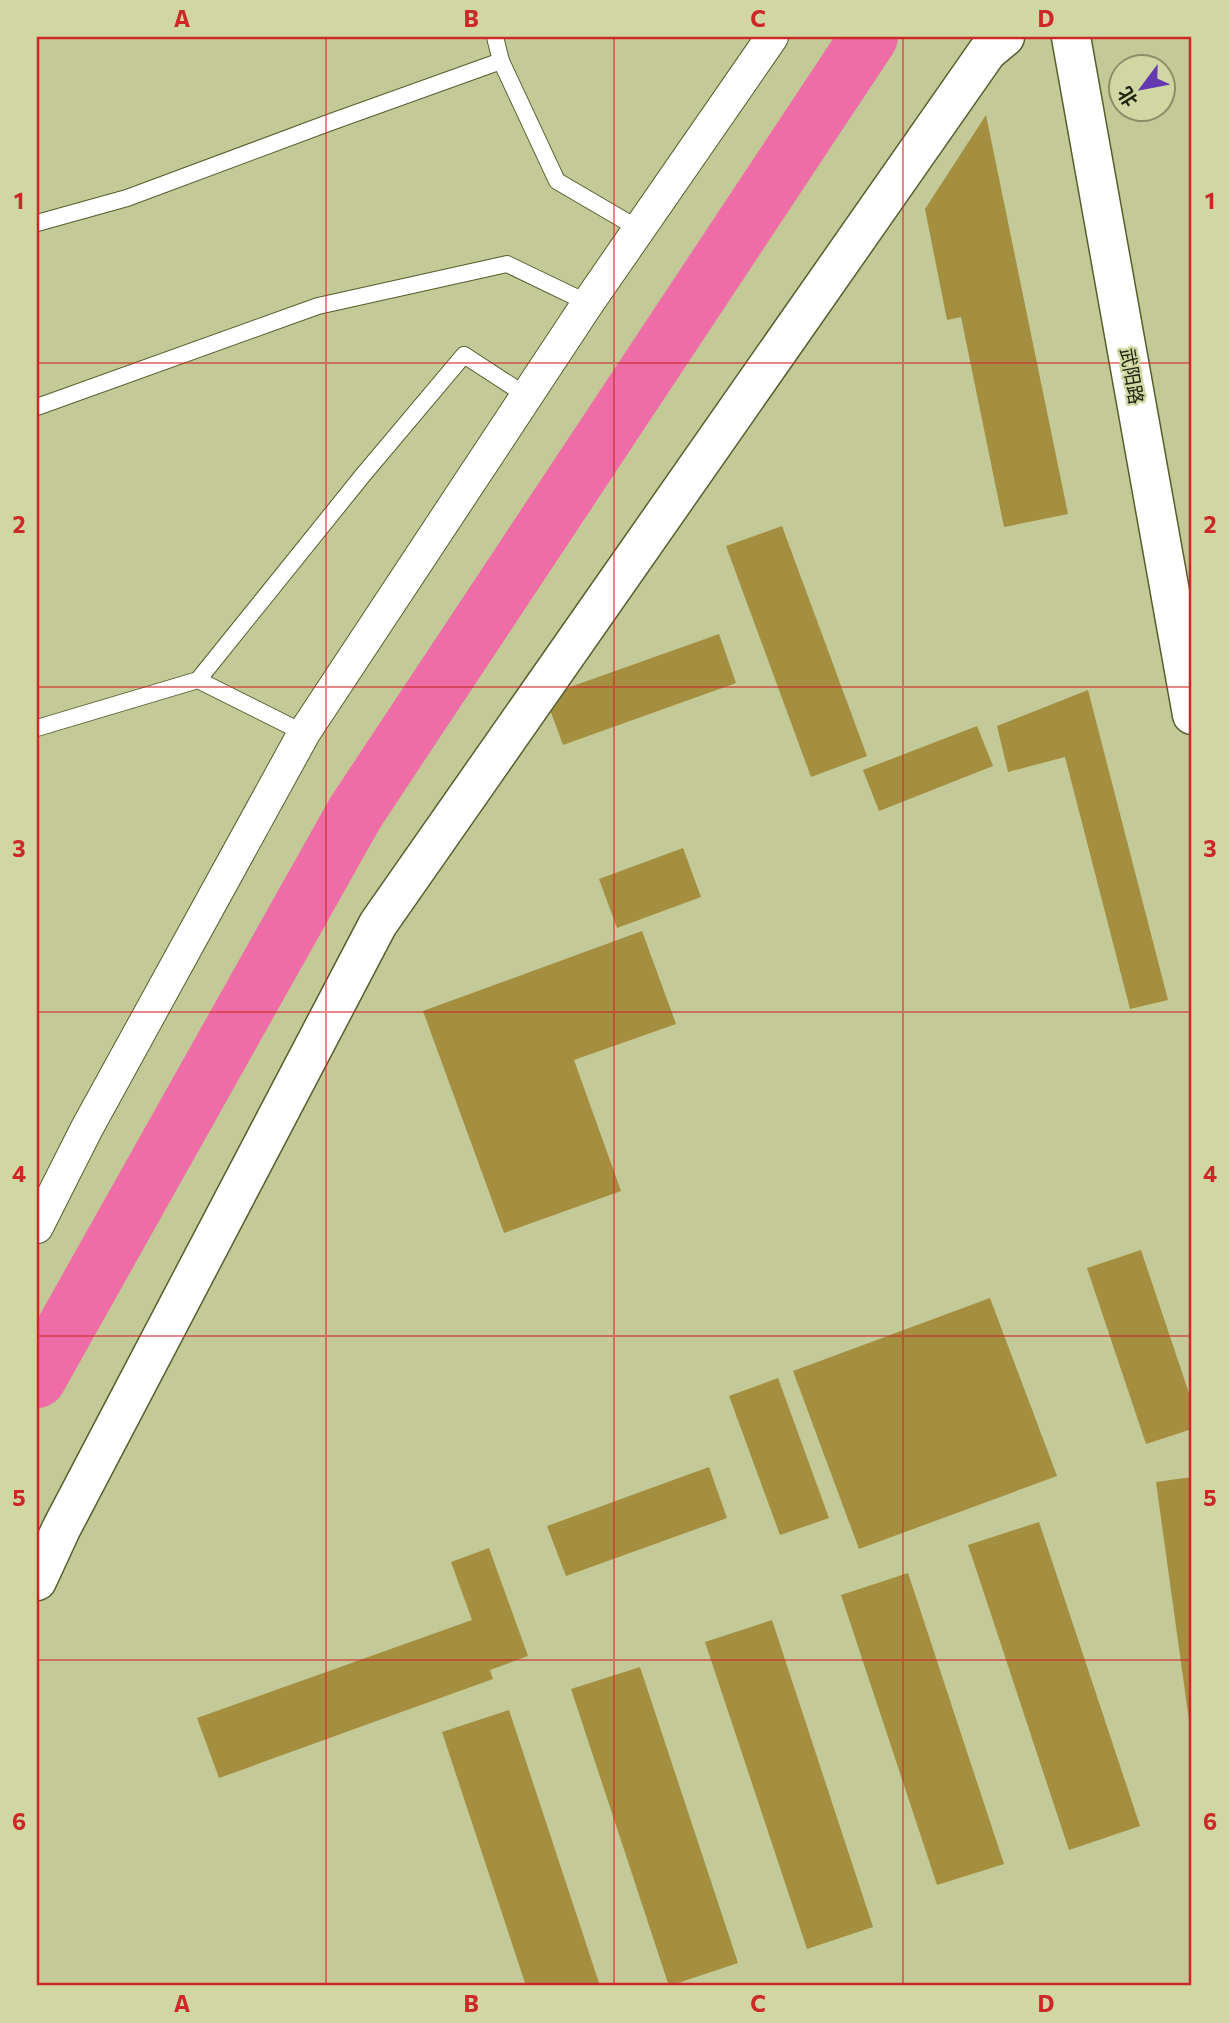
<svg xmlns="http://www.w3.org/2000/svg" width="1229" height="2023" viewBox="0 0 1229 2023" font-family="Commissioner,'Noto Sans SC',sans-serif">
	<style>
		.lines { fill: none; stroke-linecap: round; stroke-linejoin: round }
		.river { stroke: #ee6da6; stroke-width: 58 }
		.building { fill: #a48f40 }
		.service-casing { stroke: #575d2d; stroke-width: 18 }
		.minor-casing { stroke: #575d2d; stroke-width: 34 }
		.tertiary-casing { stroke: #575d2d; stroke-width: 41 }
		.secondary-casing { stroke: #575d2d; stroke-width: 41 }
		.service { stroke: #fff; stroke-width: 16 }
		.minor { stroke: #fff; stroke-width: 32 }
		.tertiary { stroke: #fff; stroke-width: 38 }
		.secondary { stroke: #fff; stroke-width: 38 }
		.grid { fill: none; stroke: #cd2827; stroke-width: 2; stroke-opacity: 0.55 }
		.labels { text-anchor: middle; stroke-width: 5; stroke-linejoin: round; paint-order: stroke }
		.street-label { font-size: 19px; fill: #20230f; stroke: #d0d7a3 }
		.neatline { fill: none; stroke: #cd2827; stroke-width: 2.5 }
		.grid-label { font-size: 23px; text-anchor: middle; font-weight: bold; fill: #cd2827 }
	</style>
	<rect width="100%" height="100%" fill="#c3ca97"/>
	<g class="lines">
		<!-- river -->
		<path class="river" d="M 37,1379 L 355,813 L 869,37"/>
	</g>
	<!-- building -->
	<g class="building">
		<path d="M 986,115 L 1068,514 L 1004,527 L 961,317 L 947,320 L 925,209 Z"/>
		<path d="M 782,526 L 867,756 L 811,777 L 726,546 Z"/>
		<path d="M 719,634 L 736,683 L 563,745 L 545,696 Z"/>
		<path d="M 1088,690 L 1168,1000 L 1130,1009 L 1065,757 L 1008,772 L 997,726 Z"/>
		<path d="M 977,726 L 993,766 L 879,811 L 863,770 Z"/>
		<path d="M 683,848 L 701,897 L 617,928 L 599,879 Z"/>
		<path d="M 642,931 L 676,1024 L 574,1060 L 621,1191 L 504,1233 L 423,1011 Z"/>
		<path d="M 1141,1250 L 1192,1402 L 1192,1429 L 1146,1444 L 1087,1268 Z"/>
		<path d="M 990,1298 L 1057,1476 L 859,1549 L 793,1371 Z"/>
		<path d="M 778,1378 L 829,1518 L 780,1535 L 729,1396 Z"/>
		<path d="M 709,1467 L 727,1518 L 566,1576 L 547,1526 Z"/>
		<path d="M 1192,1477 L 1192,1735 L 1191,1735 L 1156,1482 Z"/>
		<path d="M 1039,1522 L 1140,1826 L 1069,1850 L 968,1545 Z"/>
		<path d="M 489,1548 L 528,1656 L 490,1670 L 493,1679 L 219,1778 L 197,1718 L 472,1620 L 451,1562 Z"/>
		<path d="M 908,1573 L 1004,1864 L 937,1885 L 841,1595 Z"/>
		<path d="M 772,1620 L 873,1927 L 807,1949 L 705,1642 Z"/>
		<path d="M 640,1667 L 738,1963 L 669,1986 L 571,1689 Z"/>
		<path d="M 509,1710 L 600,1986 L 526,1986 L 442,1732 Z"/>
	</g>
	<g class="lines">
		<!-- service casing -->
		<g class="service-casing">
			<g id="service">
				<path d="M 495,37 L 501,61 L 557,181 L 639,229"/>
				<path d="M 37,223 L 127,198 L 331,122 L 501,61"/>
				<path d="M 37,407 L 318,306 L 507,264 L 588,303"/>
				<path d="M 198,680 L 363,475 L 464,355 L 527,396"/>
				<path d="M 37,728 L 198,680 L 304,733"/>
			</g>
		</g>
		<!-- minor casing -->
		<g class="minor-casing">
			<path id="minor" d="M 37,1227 L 87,1128 L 304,733 L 588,303 L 772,37"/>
		</g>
		<!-- tertiary casing -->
		<g class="tertiary-casing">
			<path id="tertiary" d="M 37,1581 L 61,1529 L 378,924 L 987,52 L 1005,37"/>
		</g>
		<!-- secondary casing -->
		<g class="secondary-casing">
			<path id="secondary" d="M 1071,37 L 1192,715"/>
		</g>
		<!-- service -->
		<use href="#service" class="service"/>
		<!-- minor -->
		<use href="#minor" class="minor"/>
		<!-- tertiary -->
		<use href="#tertiary" class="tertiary"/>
		<!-- secondary -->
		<use href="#secondary" class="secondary"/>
	</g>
	<!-- grid -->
	<path class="grid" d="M 326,37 L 326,1986M 614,37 L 614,1986M 903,37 L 903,1986M 37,363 L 1192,363M 37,687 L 1192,687M 37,1012 L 1192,1012M 37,1336 L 1192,1336M 37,1660 L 1192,1660"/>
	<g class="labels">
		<!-- street labels -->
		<g class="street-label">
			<text transform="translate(1132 376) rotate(80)" y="7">武阳路</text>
		</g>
	</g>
	<!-- border -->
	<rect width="1229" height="2023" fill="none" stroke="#d0d7a3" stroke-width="77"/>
	<!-- north arrow -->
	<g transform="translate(1142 88) rotate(238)"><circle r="33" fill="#d0d7a3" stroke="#8a8f68" stroke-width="2"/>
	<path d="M0-5L12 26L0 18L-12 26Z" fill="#6338b0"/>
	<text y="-10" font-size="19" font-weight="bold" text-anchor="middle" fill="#20230f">北</text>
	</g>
	<rect x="38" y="38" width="1152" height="1946" class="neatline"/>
	<g class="grid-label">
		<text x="182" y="27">A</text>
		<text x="471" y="27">B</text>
		<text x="758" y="27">C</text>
		<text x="1046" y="27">D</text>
		<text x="19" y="209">1</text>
		<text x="1210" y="209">1</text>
		<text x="19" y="533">2</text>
		<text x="1210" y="533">2</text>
		<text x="19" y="857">3</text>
		<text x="1210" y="857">3</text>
		<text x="19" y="1182">4</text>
		<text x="1210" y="1182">4</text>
		<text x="19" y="1506">5</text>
		<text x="1210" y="1506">5</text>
		<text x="19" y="1830">6</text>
		<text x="1210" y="1830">6</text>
		<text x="182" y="2012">A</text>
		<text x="471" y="2012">B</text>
		<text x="758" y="2012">C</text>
		<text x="1046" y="2012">D</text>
	</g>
</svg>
